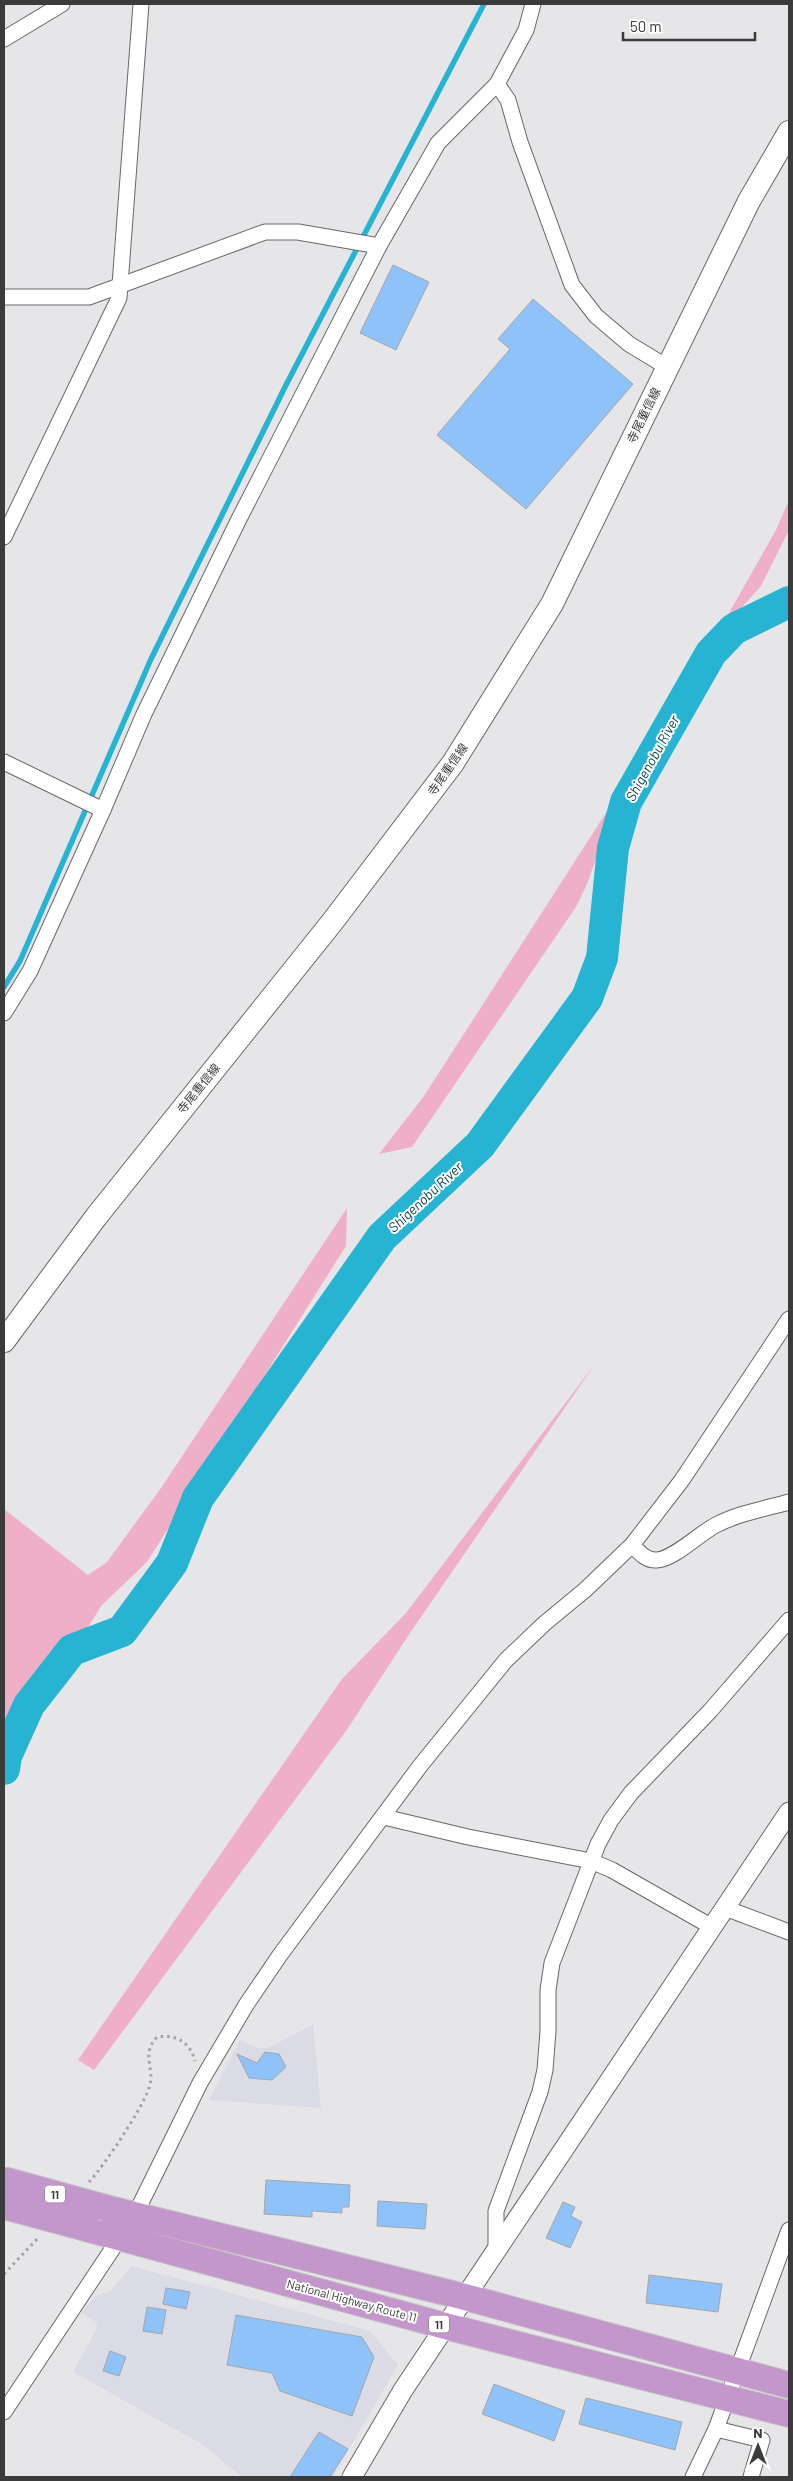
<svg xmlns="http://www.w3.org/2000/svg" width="793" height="2481" viewBox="0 0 793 2481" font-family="Barlow,'Noto Sans JP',sans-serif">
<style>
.built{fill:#dbdbe6}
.green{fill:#efafc7}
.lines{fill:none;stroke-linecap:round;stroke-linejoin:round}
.stream{stroke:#27b3d2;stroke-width:5.5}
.river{stroke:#27b3d2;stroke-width:32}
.building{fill:#90c2fa;stroke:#a4a6a9}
.minor-casing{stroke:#68686a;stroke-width:17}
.tertiary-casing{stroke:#68686a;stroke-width:21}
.secondary-casing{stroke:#68686a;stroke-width:24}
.trunk-casing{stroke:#c4c4c4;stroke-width:28}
.path{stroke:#a1a1a3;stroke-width:3;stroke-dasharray:2.5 4;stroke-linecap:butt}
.minor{stroke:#fff;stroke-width:15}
.tertiary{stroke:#fff;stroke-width:19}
.secondary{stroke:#fff;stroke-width:22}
.trunk{stroke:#c396cc;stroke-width:26}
.trunk-bridge-casing{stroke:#c4c4c4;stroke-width:28;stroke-linecap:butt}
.trunk-bridge{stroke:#c396cc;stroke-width:26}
.labels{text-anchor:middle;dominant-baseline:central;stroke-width:4;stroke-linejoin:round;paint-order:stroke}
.shield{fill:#fff;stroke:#767676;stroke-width:1}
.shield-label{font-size:11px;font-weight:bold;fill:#3b3b3c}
.street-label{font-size:12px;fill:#3b3b3c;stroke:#fff}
.water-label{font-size:14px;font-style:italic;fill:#07424f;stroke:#fff}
</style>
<rect width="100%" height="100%" fill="#e6e6e9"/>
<!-- built -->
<g class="built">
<path d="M313 2024 321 2108 209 2100 240 2040 257 2048H268Z"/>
<path d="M132 2266 370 2331 398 2365 333 2477H242L203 2445 73 2372 97 2328 96 2322 81 2313 95 2296 110 2291Z"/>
</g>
<!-- green -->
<g class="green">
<path d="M789 500V530L761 586 716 636 776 530Z"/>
<path d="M620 791 587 884 576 907 412 1147 379 1154 424 1096Z"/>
<path d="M347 1208 346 1246 147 1562 102 1605 4 1760V1509L88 1575 107 1562 161 1488Z"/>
<path d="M595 1364 410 1633 346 1731 94 2070 78 2060 342 1679 406 1613Z"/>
</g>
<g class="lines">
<!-- stream -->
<path class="stream" d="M4 987 20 961 151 659 286 385 484 4"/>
<!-- river -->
<path class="river" d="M4 1769 6 1756 29 1705 72 1650 122 1631 172 1563 198 1498 382 1237 480 1145 587 998 602 958 613 848 626 802 711 653 734 629 789 602"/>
</g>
<!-- building -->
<g class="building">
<path d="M393 265 429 282 396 350 360 333Z"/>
<path d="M533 299 633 384 526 509 437 435 510 349 498 339Z"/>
<path d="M265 2052 279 2054 286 2067 272 2080 249 2078 237 2054 257 2063Z"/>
<path d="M266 2180 350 2185 349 2207H342V2213L312 2211V2217L264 2214Z"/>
<path d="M378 2201 427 2204 425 2229 377 2226Z"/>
<path d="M563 2202 575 2207 571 2216 582 2222 570 2248 546 2238Z"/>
<path d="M649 2275 722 2284 718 2312 646 2303Z"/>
<path d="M166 2288 190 2292 186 2309 163 2304Z"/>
<path d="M147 2307 166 2310 162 2334 143 2331Z"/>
<path d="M236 2315 362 2337 374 2357 352 2416 280 2391 272 2373 227 2365Z"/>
<path d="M110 2351 126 2357 119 2376 103 2371Z"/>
<path d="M494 2384 565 2411 554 2441 482 2414Z"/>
<path d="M586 2398 682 2422 675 2450 579 2424Z"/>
<path d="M319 2432 348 2449 330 2477H290Z"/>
</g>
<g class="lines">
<defs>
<g id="minor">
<path d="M4 39 62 4"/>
<path d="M497 84 508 100 520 142 572 285 596 316 629 344 667 367"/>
<path d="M4 297H89L265 232H298L379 246"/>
<path d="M4 537 119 298 141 4"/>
<path d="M4 762 103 810"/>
<path d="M4 1013 30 971 103 810 144 714 239 519 379 246 438 143 497 84 526 30 533 4"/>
<path d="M632 1545C639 1552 646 1561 657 1560 674 1559 700 1533 716 1525 739 1513 764 1509 789 1502"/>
<path d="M384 1817 468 1837 591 1861 612 1870 712 1927"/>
<path d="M725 1908 789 1932"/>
<path d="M496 2253V2211L540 2092 545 2070 548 2031V1990L552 1963 598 1844 611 1820 631 1793 710 1711 789 1620"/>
<path d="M4 2412 135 2215 200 2083 246 2005 280 1955 420 1766 506 1660 545 1623 585 1590 632 1545 682 1480 789 1319"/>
<path d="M716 2429 762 2440 751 2477"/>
<path d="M693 2477 716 2429 789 2230"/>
</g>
<path id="tertiary" d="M352 2477 403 2390 789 1812"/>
<path id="secondary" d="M4 1341 96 1217 333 921 453 763 552 604 749 201 789 132"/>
<g id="trunk">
<path d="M106 2208 465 2297 789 2385"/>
<path d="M89 2229 445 2326 789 2414"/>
</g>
</defs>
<!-- minor casing -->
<use href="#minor" class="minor-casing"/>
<!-- tertiary casing -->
<use href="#tertiary" class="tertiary-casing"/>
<!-- secondary casing -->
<use href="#secondary" class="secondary-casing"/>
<!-- trunk casing -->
<use href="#trunk" class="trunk-casing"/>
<!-- path -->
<g class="path">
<path d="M89 2182C104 2166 142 2109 149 2088 156 2069 140 2055 157 2037 176 2034 190 2042 195 2061"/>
<path d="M4 2274 39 2237"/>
</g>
<!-- minor -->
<use href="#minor" class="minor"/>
<!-- tertiary -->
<use href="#tertiary" class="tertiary"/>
<!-- secondary -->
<use href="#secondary" class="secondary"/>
<!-- trunk -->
<use href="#trunk" class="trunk"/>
<defs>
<g id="trunk-bridge">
<path d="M4 2180 106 2208"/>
<path d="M4 2206 89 2229"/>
</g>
</defs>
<!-- trunk-bridge casing -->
<use href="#trunk-bridge" class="trunk-bridge-casing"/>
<!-- trunk-bridge -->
<use href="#trunk-bridge" class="trunk-bridge"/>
</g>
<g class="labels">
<!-- shield labels -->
<g class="shield">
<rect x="45" y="2185.5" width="20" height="17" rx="4"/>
<rect x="429" y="2315.5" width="20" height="17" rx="4"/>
</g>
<g class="shield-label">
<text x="55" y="2194">11</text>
<text x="439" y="2324">11</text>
</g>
<!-- street labels -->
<g class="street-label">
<text transform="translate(643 415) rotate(-64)">寺尾重信線</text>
<text transform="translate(447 769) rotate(-55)">寺尾重信線</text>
<text transform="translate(198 1088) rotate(-51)">寺尾重信線</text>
<text transform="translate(352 2300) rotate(15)">National Highway Route 11</text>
</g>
<!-- water labels -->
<g class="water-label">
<text transform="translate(652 758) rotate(-61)">Shigenobu River</text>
<text transform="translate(425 1197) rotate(-43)">Shigenobu River</text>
</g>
</g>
<!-- border -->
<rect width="793" height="2481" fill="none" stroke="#3b3b3c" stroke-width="10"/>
<!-- north arrow -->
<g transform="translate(758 2446)" stroke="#ffffff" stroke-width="4" paint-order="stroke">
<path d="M0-4L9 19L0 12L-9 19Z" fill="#3b3b3c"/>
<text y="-8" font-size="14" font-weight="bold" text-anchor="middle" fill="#3b3b3c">N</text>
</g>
<!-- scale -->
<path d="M623 32v8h132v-8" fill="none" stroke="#3b3b3c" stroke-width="2.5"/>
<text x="630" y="32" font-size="15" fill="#3b3b3c" stroke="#ffffff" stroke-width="4" paint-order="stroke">50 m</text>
</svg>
